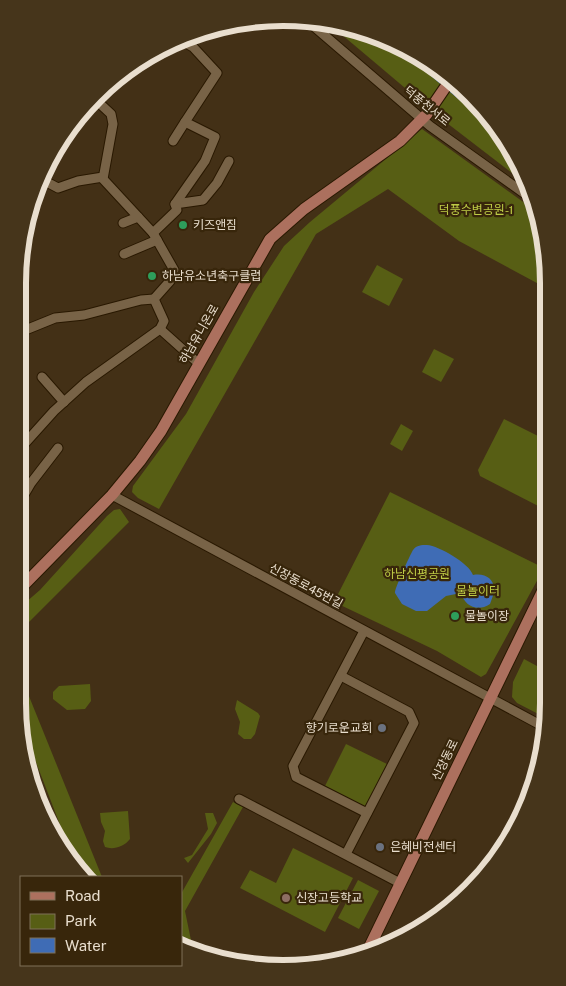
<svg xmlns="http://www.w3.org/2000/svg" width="566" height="986" viewBox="0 0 566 986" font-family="'Public Sans','Noto Sans KR',sans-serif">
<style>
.green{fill:#575e14}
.water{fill:#3f6cb5}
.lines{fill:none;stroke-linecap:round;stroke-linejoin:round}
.minor-casing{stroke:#291800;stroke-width:11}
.major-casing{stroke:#291800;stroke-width:13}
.minor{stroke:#786347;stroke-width:9}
.major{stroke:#ac705e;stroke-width:11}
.leisure-dot{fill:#2e9e5b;stroke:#38260b;stroke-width:2}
.worship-dot{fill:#6b7280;stroke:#38260b;stroke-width:2}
.education-dot{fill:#8d6e63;stroke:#38260b;stroke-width:2}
.labels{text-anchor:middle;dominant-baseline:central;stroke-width:4.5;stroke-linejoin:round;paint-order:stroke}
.street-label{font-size:12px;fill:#e9dece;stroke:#38260b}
.park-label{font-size:12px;fill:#becc46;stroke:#38260b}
.poi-label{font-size:12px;fill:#e9dece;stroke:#38260b;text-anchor:start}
.rim{fill:none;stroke:#e9dece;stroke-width:6}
</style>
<rect width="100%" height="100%" fill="#433016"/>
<!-- green -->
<g class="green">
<path d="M328 23H335L430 62 471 95 513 150 529 186 443 120Z"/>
<path d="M422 129 537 212 548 265V289L459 241 388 189 316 234 159 509 138 498 132 492 133 486 186 414 254 292 284 246 310 222Z"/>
<path d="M377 265 403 279 389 306 362 292Z"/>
<path d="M434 349 454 359 441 382 422 372Z"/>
<path d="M504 419 548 441V511L480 476 478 470Z"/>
<path d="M401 424 413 431 402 451 390 444Z"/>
<path d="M390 492 544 568 486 674 481 677 437 651 334 602Z"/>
<path d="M120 509 129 522 18 633V609L40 590 107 516 114 510Z"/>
<path d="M524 659 548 672V719L517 703 512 697 513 682Z"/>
<path d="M18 669 102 877H86L77 869 21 723 18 703Z"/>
<path d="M90 684 91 701 85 709 67 710 53 699V692L59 686Z"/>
<path d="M237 700 258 713 260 716 255 734 251 739H244L238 734 240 722 235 709Z"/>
<path d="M346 744 387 764 366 807 325 786Z"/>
<path d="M233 802 243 807 185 911 193 950 181 944V894Z"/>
<path d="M128 811 130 839C124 847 113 850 105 847L103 841 105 831 101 822 100 813Z"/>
<path d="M205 813H213L217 823 211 834 188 863 184 858 192 855 208 829Z"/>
<path d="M293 848 353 878 325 932 240 888 250 870 276 883Z"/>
<path d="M358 880 379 891 359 929 338 918Z"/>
</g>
<!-- water -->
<g class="water">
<path d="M400 50 430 62 471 95 501 135Z"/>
<path d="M427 545C439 546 469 563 473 575 485 573 493 578 495 590L490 604C478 612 465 607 461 593L446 596 427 611H416L402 604 395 593C394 590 410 555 413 550 417 545 421 545 427 545Z"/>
</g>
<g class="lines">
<defs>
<g id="minor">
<path d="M310 23 430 126 535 201"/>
<path d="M173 141 185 122"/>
<path d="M41 179 58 188 78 181 103 177"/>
<path d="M175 204 203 200 217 183 229 161"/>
<path d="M123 223 138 217"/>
<path d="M153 233 177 210 175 204 205 161 215 137 185 122 217 73 193 47 184 42"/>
<path d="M124 254 157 240"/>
<path d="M160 329 198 363"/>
<path d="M18 333 55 318 84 315 141 300 154 299"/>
<path d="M42 377 64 402"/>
<path d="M18 451 54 411 86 382 160 329 164 321 154 299 170 281 174 270 153 233 103 179 113 124 111 114 97 101"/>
<path d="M112 495 546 728"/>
<path d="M18 505 31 483 58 448"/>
<path d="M18 546V537"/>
<path d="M364 631 293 766 296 777 367 813"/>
<path d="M341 676 409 712 414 723 346 854"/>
<path d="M239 799 400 883"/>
</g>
<g id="major">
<path d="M18 591 112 495 140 461 161 431 270 239 304 209 400 141 427 114 451 79"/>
<path d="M367 952 548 580"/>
</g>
</defs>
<!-- minor casing -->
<use href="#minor" class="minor-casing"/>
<!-- major casing -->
<use href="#major" class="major-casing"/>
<!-- minor -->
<use href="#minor" class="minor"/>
<!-- major -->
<use href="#major" class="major"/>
</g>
<!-- markers -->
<g class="leisure-dot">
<circle cx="183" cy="225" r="5"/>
<circle cx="152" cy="276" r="5"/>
<circle cx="455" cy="616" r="5"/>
</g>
<g class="worship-dot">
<circle cx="382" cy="728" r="5"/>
<circle cx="380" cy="847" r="5"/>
</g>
<circle class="education-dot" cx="286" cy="898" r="5"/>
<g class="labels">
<!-- street labels -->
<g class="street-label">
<text transform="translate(427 106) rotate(39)">덕풍천서로</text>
<text transform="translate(199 334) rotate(-60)">하남유니온로</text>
<text transform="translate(306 586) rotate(28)">신장동로45번길</text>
<text transform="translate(445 760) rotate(-64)">신장동로</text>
</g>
<!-- park labels -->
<g class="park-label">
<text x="476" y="210">덕풍수변공원-1</text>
<text x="417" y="574">하남신평공원</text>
<text x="478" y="591">물놀이터</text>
</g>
<!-- poi labels -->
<g class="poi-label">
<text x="193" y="225">키즈앤짐</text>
<text x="162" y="276">하남유소년축구클럽</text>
<text x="465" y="616">물놀이장</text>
<text x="372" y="728" text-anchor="end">향기로운교회</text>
<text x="390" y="847">은혜비전센터</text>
<text x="296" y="898">신장고등학교</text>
</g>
</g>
<!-- crop -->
<path d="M0 0H566V986H0ZM283 26H283A257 257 0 0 1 540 283V703A257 257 0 0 1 283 960H283A257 257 0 0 1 26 703V283A257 257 0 0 1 283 26Z" fill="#46351b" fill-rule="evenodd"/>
<path class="rim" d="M283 26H283A257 257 0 0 1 540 283V703A257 257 0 0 1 283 960H283A257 257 0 0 1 26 703V283A257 257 0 0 1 283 26Z"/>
<!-- legend -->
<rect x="20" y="876" width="162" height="90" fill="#38260b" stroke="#7f7059"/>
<rect x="30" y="892" width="25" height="8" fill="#ac705e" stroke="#7f7059"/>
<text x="65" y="901" font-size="15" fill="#e9dece">Road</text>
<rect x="30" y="914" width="25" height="15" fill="#575e14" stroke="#7f7059"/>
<text x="65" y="926" font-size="15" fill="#e9dece">Park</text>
<rect x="30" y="938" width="25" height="15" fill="#3f6cb5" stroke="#7f7059"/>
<text x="65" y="951" font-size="15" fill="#e9dece">Water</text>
</svg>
